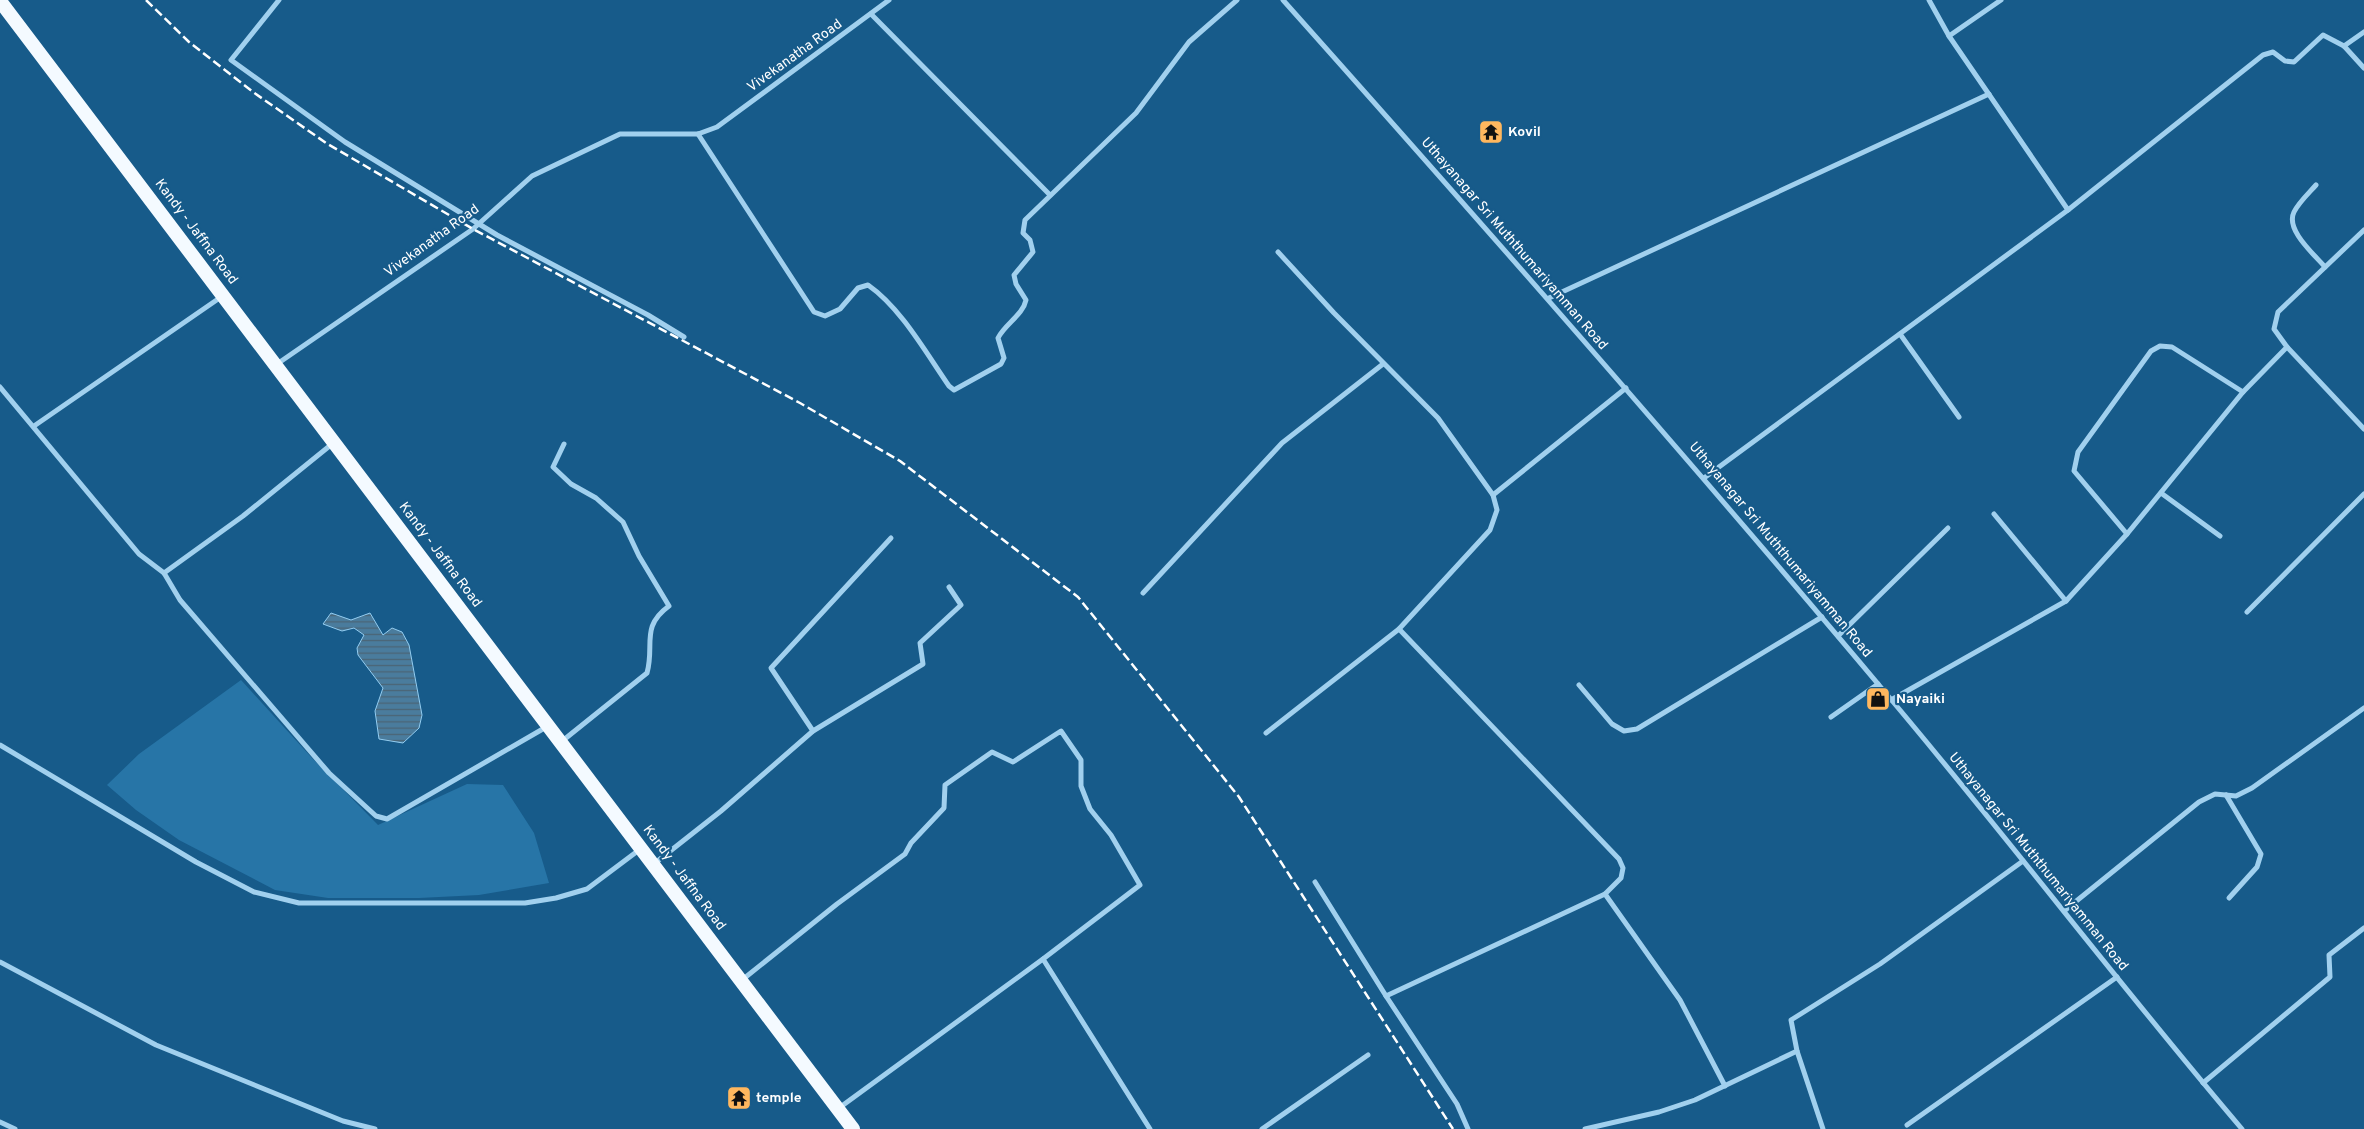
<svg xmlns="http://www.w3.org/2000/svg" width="2364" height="1129" viewBox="0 0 2364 1129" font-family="Overpass,sans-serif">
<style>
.grass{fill:#2775a7}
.water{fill:url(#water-rules);stroke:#93cdf1}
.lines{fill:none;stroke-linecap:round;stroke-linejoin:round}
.minor{stroke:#a1d0ee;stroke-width:5}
.trunk{stroke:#f4faff;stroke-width:14}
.rail{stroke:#fff;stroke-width:2.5;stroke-dasharray:9 4;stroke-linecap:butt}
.labels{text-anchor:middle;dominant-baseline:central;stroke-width:4.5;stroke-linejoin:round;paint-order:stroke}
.street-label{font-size:14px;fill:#fff;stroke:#175b8a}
.poi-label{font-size:14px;font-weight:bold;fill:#fff;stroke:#175b8a;text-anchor:start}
</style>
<defs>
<pattern id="water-rules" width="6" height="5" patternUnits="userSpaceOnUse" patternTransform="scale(1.25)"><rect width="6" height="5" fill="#4a7c9d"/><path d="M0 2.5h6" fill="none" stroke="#4b6474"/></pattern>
</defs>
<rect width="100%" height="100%" fill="#175b8a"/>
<!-- grass -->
<path class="grass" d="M241 680 312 758 378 825 467 784 503 785 534 833 549 883 479 895 419 898H328L275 890 179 840 136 810 107 785 139 754Z"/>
<!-- water -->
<path class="water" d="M331 613 351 620 370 613 383 635 392 628 402 632 409 645 422 715 419 728 403 743 379 739 375 711 383 688 358 655 357 648 364 635 354 628 342 631 323 624Z"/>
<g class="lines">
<!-- minor -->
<g class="minor">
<path d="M279 0 231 60 345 142 497 235 648 315 684 337"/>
<path d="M1283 0C1488 230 1691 461 1889 697 2009 839 2121 987 2242 1129"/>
<path d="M1929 0 1949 36 2068 210"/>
<path d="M871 14 1050 195"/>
<path d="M1949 36 2001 0"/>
<path d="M2344 46 2364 32"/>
<path d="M698 134 814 312 825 316 840 309 858 288 868 285C901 308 926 353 949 386L954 390 1001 364 1004 358 998 338C1005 324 1023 315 1026 300L1016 284 1014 275 1033 252 1030 240 1023 233 1025 220 1136 113 1189 42 1237 0"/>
<path d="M2316 185C2309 193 2299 202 2294 212 2285 230 2315 255 2325 267"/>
<path d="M1549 298 1989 94"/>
<path d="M1900 334 1959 417"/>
<path d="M2287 347 2364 429"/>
<path d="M277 364 473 229 532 176 620 134H698L717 127 889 0"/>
<path d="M0 387 139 554 164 573 180 600 329 773 376 816 387 819 548 726"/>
<path d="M34 426 221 297"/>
<path d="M1704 478 2068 210 2263 55 2273 52 2285 61 2294 62 2323 35 2344 46 2364 68"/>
<path d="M2161 493 2220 536"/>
<path d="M1493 495 1626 388"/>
<path d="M1994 514 2066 601"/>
<path d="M2127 534 2074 471 2078 452 2151 351 2160 346 2172 347 2243 392"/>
<path d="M164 573 243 516 332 444"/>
<path d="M1143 593 1282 443 1383 364"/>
<path d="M2247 612 2364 494"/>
<path d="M1838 636 1948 528"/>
<path d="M1579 685 1612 724 1624 731 1637 729 1822 617"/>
<path d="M1891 700 2066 601 2127 534 2243 392 2287 347 2274 329 2278 312 2364 230"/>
<path d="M1831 717 1878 684"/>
<path d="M813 731 771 668 891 538"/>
<path d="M1266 733 1399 629 1490 530 1497 510 1493 495 1438 418 1334 313 1278 252"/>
<path d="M561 742 647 673C655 645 640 627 669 606L639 556 623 522 596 498 571 484 553 467 564 444"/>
<path d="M0 745 196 862 254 892 299 903H525L556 898 587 889 639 850"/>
<path d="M2226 795 2261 854 2257 867 2229 898"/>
<path d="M655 863 721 811 813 731 923 664 920 643 961 605 949 587"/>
<path d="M1315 882 1386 996 1457 1104 1468 1129"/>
<path d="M1605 894 1680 1000 1725 1086"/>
<path d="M2064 911 2199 802 2215 794 2236 796 2252 788 2364 708"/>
<path d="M1043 959 1150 1129"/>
<path d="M0 962 156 1045 343 1121 375 1129"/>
<path d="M742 980 837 904 905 854 911 843 944 808 945 785 992 752 1013 762 1061 731 1081 760V786L1090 809 1111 835 1140 885 1043 959 839 1108"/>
<path d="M1386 996 1605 894 1621 878 1623 868 1619 859 1399 629"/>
<path d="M1797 1051 1823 1129"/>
<path d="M2203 1083 2330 977 2329 955 2364 928"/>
<path d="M0 1122 15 1129"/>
<path d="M1907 1125 2117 977"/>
<path d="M1262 1129 1368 1055"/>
<path d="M1585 1129 1659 1112 1695 1100 1797 1051 1791 1020 1880 964 2023 861"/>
</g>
<!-- trunk -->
<path class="trunk" d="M0 1 853 1129"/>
<!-- rail -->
<path class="rail" d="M146 0 189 42 253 92 326 143 473 229 800 403 900 461 1078 597 1239 797 1453 1129"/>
</g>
<!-- icons -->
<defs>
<symbol id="temple-square" viewBox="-11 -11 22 22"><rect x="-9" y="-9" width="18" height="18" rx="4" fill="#ffb75e" stroke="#175b8a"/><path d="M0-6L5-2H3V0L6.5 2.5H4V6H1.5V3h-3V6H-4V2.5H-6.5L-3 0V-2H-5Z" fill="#111"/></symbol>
<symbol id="shop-square" viewBox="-11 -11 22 22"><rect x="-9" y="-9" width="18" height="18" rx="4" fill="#ffb75e" stroke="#175b8a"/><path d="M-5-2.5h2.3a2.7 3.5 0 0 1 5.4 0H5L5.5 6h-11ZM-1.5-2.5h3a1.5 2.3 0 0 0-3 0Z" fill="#111"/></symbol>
</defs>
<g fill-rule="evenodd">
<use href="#temple-square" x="1477" y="118" width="28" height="28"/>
<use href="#shop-square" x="1864" y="685" width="28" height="28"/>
<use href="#temple-square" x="725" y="1084" width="28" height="28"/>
</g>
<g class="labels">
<!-- street labels -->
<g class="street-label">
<text transform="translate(795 56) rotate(-36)">Vivekanatha Road</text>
<text transform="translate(196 232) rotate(53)">Kandy - Jaffna Road</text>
<text transform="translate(432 241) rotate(-36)">Vivekanatha Road</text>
<text transform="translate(1514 244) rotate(49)">Uthayanagar Sri Muththumariyamman Road</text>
<text transform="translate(1780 550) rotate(50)">Uthayanagar Sri Muththumariyamman Road</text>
<text transform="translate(440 555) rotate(53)">Kandy - Jaffna Road</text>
<text transform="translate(2038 862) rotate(51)">Uthayanagar Sri Muththumariyamman Road</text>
<text transform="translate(684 878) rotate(53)">Kandy - Jaffna Road</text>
</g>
<!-- poi labels -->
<g class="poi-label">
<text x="1508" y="132">Kovil</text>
<text x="1896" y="699">Nayaiki</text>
<text x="756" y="1098">temple</text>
</g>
</g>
</svg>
